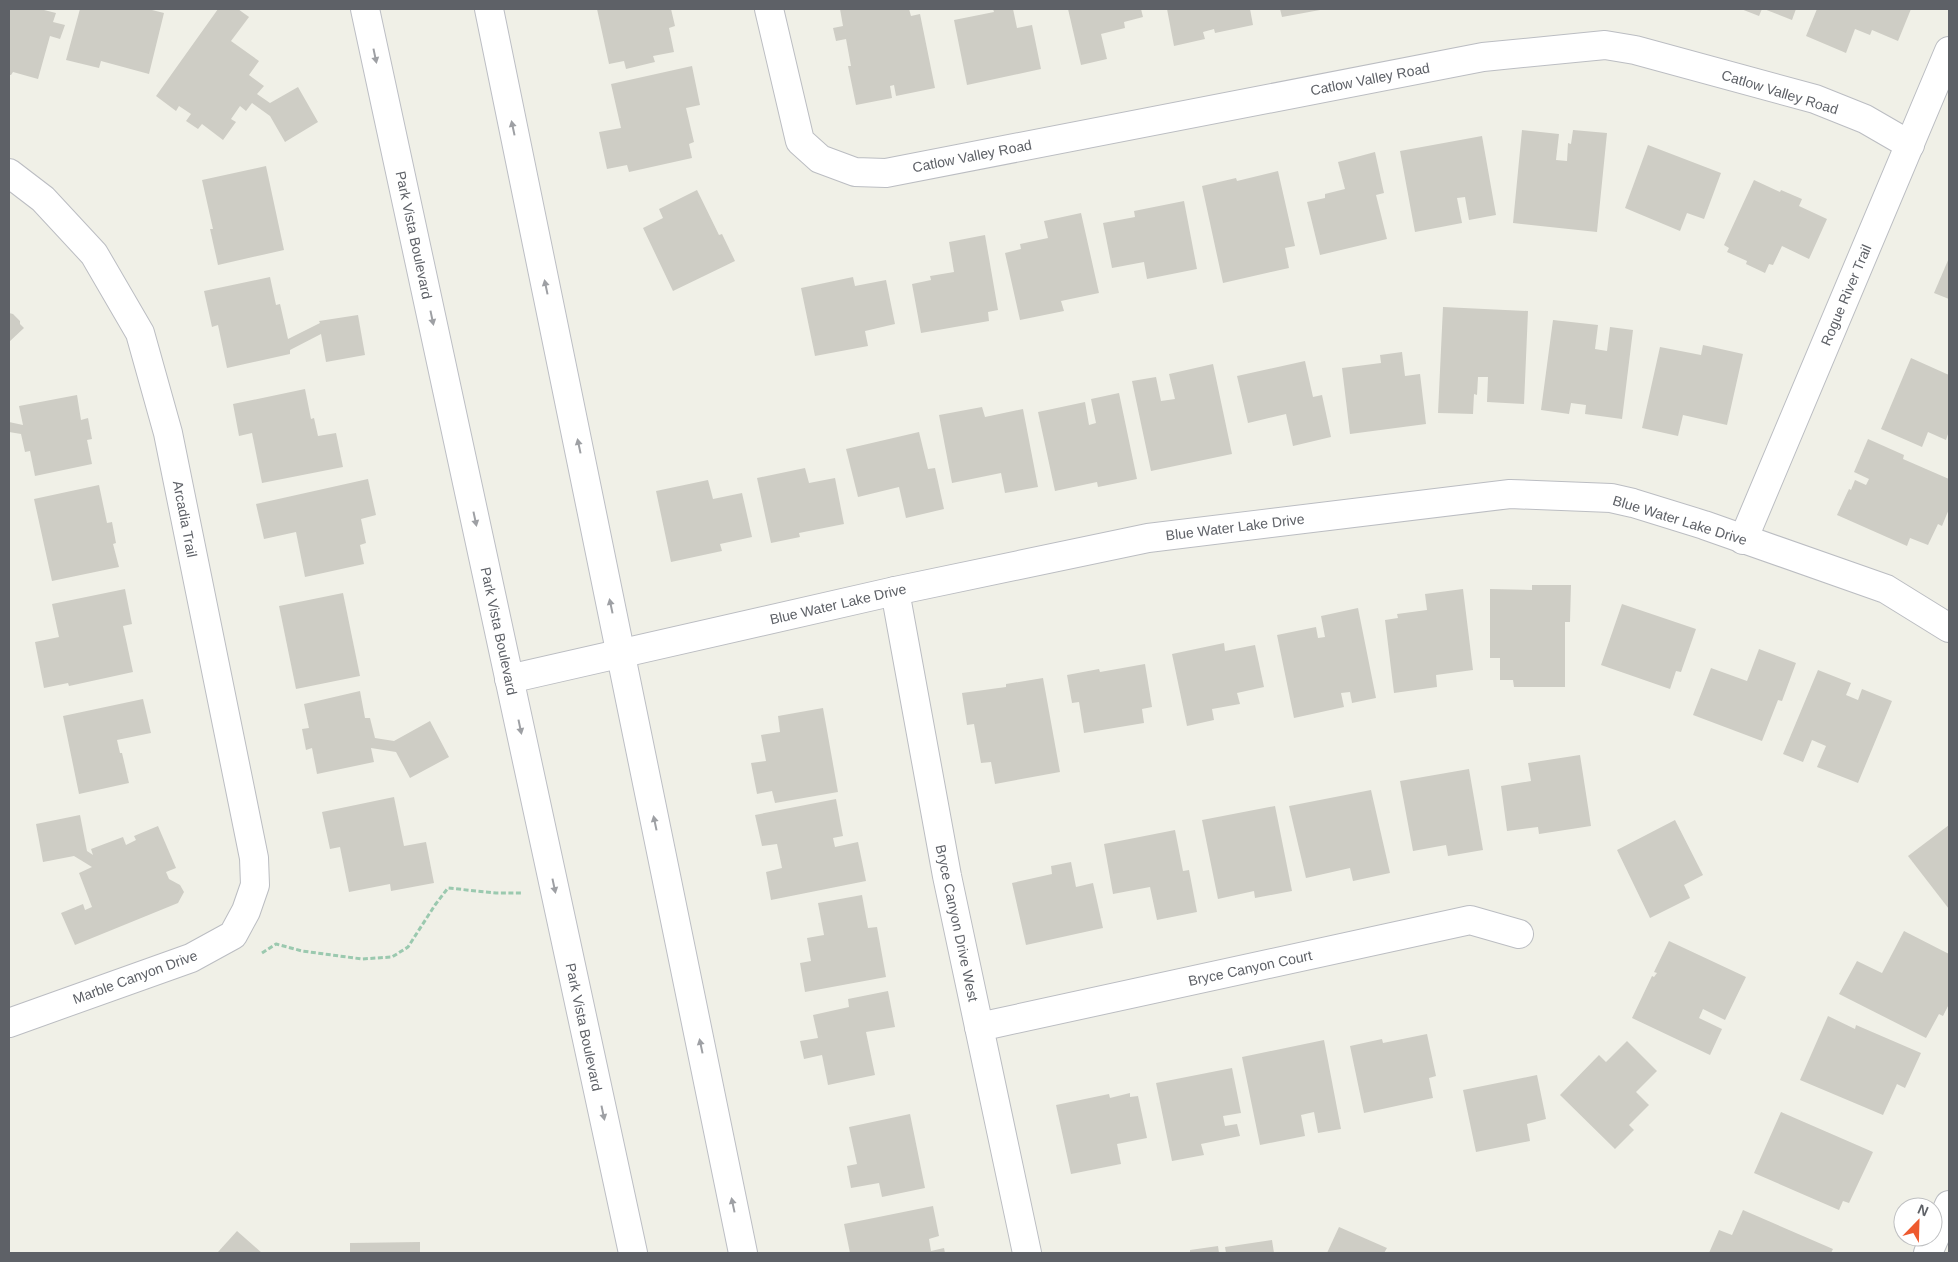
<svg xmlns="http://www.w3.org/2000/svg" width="1958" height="1262" viewBox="0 0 1958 1262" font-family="Arial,sans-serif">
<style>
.building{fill:#cecdc5}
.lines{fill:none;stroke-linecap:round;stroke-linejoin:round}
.minor-casing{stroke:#bbbdc2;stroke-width:30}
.secondary-casing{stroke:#bcbec4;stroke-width:30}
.path{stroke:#9bc9af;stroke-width:3;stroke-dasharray:5 2.5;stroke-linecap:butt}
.minor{stroke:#fff;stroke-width:28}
.secondary{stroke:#fff;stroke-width:28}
.oneway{fill:#9ea0a4}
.labels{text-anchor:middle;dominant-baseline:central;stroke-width:4.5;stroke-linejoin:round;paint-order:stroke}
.street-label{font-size:14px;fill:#5e6167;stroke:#fff}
</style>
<rect width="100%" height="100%" fill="#f0f0e7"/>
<!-- building -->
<g class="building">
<path d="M9 9H40L56 13 53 22 65 25 60 39 50 36 38 79 13 72 11 75H9Z"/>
<path d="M80 9H148L164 13 149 74 101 61 99 68 66 60Z"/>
<path d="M218 9H238L249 17 231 41 259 61 249 75 264 86 257 94 270 103 298 87 318 122 285 142 270 116 252 103 246 111 240 106 231 119 236 122 223 140 202 124 198 129 186 121 191 114 179 106 176 111 156 96Z"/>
<path d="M597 9H671L675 26 669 28 674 52 653 56 655 62 626 69 624 61 609 64Z"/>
<path d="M840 9H909L911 16 920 14 935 88 896 96 894 85 890 86 892 98 856 105 848 66H851L846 39 836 41 833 28 843 26Z"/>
<path d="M993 9H1013L1017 28 1032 25 1041 69 967 85 954 20 994 12Z"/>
<path d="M1068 9H1141L1143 17 1124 22 1125 28 1101 34 1107 59 1081 65Z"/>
<path d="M1167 9H1250L1253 25 1215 33 1214 29 1203 32 1205 39 1174 46Z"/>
<path d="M1280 9H1320V10L1282 17Z"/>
<path d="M1741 9H1762L1759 16Z"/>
<path d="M1764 9H1796L1792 20Z"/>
<path d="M1817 9H1911L1898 41 1872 30 1870 35 1855 29 1846 53 1806 36Z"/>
<path d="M692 66 700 105 686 108 694 142 689 144 692 158 629 172 627 165 607 169 599 132 621 128 611 84Z"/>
<path d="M1522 130 1559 134 1556 160 1567 161 1568 143 1571 144 1573 130 1607 133 1597 232 1513 223Z"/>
<path d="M1482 136 1496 215 1469 220 1465 197 1457 198 1462 223 1415 232 1400 151Z"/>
<path d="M1648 145 1721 173 1704 219 1687 213 1680 231 1625 208Z"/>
<path d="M1375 152 1384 193 1376 195 1387 239 1320 255 1307 202 1325 198V194L1345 189 1338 162Z"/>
<path d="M266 166 284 250 218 265 210 229H213L202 180Z"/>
<path d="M1278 171 1295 246 1285 248 1289 268 1223 283 1202 186 1236 178 1237 181Z"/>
<path d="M1754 180 1780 192 1781 190 1802 199 1799 206 1827 219 1809 259 1782 246 1773 265 1769 264 1765 273 1746 264 1747 261 1727 252 1729 248 1724 245Z"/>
<path d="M697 190 719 235 722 234 735 261 673 291 643 228 663 218 659 209Z"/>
<path d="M1184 201 1197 269 1147 279 1144 262 1112 268 1103 223 1135 217 1134 211Z"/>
<path d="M1081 213 1099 293 1061 301 1064 311 1020 320 1005 253 1021 249 1020 244 1048 238 1044 221Z"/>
<path d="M985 235 998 310 988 312 989 321 921 333 912 284 931 280 930 276 954 272 949 242Z"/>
<path d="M1949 258V299L1934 293Z"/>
<path d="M270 277 276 305 280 304 288 339 320 323 319 321 358 315 365 355 326 362 321 334 290 350V354L227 368 218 325 212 327 204 291Z"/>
<path d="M853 277 855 286 886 280 895 324 865 331 868 346 815 356 801 288Z"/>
<path d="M1443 307 1528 311 1524 404 1487 402 1488 377H1478L1477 395 1474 394 1473 414 1438 413Z"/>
<path d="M9 313 13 314 20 321V324L24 328 9 342Z"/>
<path d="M1553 320 1598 325 1595 349 1607 351 1610 327 1633 330 1622 419 1585 414 1586 405 1571 403 1569 414 1541 410Z"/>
<path d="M1703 345 1743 354 1727 425 1683 415 1678 436 1642 428 1660 347 1701 355Z"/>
<path d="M1402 352 1405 376 1420 374 1426 424 1350 434 1342 368 1381 363 1380 355Z"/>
<path d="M1911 358 1949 375V431L1946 440 1928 432 1922 447 1881 429Z"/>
<path d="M1305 361 1313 397 1322 395 1331 437 1293 446 1286 414 1248 423 1237 376Z"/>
<path d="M1213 364 1232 454 1151 471 1132 381 1156 377 1161 401 1175 399 1169 374Z"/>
<path d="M305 389 311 419 314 418 318 436 336 433 343 467 262 483 252 433 239 436 233 404Z"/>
<path d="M1119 393 1137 479 1098 487 1097 482 1055 491 1038 412 1085 402 1089 425 1096 423 1091 399Z"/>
<path d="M77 395 81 420 88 418 92 439 87 440 92 464 35 476 30 451 25 452 21 434 9 432V422L23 425 19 406Z"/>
<path d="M982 407 985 417 1023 409 1038 487 1005 493 1001 473 952 483 939 415Z"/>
<path d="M919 432 928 469 935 468 944 509 906 518 899 487 858 497 846 449Z"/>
<path d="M1868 439 1904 455 1903 459 1949 479V509L1942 526 1938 524 1928 545 1910 538 1907 546 1837 515 1849 489 1851 490 1855 480 1866 485 1869 479 1854 472Z"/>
<path d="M805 468 809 483 835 478 844 524 799 533 800 537 771 543 757 478Z"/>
<path d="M368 479 376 515 361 519 366 543 360 545 364 564 305 577 296 532 264 539 256 504Z"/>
<path d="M708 480 713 499 742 493 752 537 720 544 722 551 671 562 656 491Z"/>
<path d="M99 485 107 523 112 522 116 543 113 544 119 567 52 581 34 499Z"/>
<path d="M1532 585H1571L1570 622H1565V687H1514L1513 680H1500V658H1490V589L1532 590Z"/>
<path d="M125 589 132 624 123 626 133 672 69 686 68 683 44 688 35 642 59 637 52 604Z"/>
<path d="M1463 589 1473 670 1436 675 1437 687 1394 693 1385 620 1398 618 1397 614 1427 610 1425 594Z"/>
<path d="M343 593 360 676 296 689 279 606Z"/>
<path d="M1622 604 1696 629 1681 672 1676 671 1670 689 1601 665Z"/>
<path d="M1358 608 1376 698 1352 703 1350 692 1341 693 1344 707 1294 718 1277 635 1316 627 1318 638 1325 637 1321 616Z"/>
<path d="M1224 643 1225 651 1255 645 1264 687 1237 693 1240 704 1212 709 1214 720 1187 726 1172 654Z"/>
<path d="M1759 649 1796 663 1782 701 1778 700 1762 741 1693 715 1711 668 1747 681Z"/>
<path d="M1145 664 1152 707 1142 709 1144 723 1084 733 1079 702 1072 703 1067 675 1099 669 1100 672Z"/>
<path d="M1818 670 1851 683 1846 695 1858 700 1862 689 1892 701 1858 783 1817 767 1826 746 1812 740 1803 762 1783 754Z"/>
<path d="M1043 678 1060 772 995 784 991 762 981 763 974 724 967 725 962 693 1006 687V684Z"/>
<path d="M360 691 365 718H370L375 738 394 741 430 721 449 757 410 778 396 752 371 748 374 762 317 774 312 748 306 750 302 729 309 728 304 704Z"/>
<path d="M143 699 151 733 117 740 120 753H122L129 783 79 794 63 716Z"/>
<path d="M823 708 838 792 775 803 772 791 757 794 751 763 766 761 761 735 780 732 778 716Z"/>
<path d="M1580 755 1591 826 1539 834 1538 827 1507 831 1501 786 1531 781 1528 763Z"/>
<path d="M1469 769 1483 850 1448 856 1446 845 1413 851 1400 781Z"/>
<path d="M1371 790 1390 873 1353 881 1350 868 1306 878 1289 806Z"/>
<path d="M394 797 404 846 426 842 434 883 391 891 390 884 349 892 340 847 330 849 322 812Z"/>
<path d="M836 799 843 836 833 838 835 847 858 842 866 881 771 900 766 872 782 868 777 844 762 846 755 815Z"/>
<path d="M1275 806 1292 891 1255 898 1254 891 1218 899 1202 820Z"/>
<path d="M80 815 87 851 93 855 91 849 123 837 126 845 136 840 134 836 158 826 176 868 166 872 169 879 180 885 184 892 178 903 75 945 61 913 83 904 85 910 92 907 79 873 92 867 74 856 43 862 36 824Z"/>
<path d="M1675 820 1703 875 1684 885 1690 898 1650 918 1617 850Z"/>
<path d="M1949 825V909L1908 856Z"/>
<path d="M1175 830 1183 871 1189 870 1197 912 1157 920 1150 887 1113 894 1104 844Z"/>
<path d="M1071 862 1076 887 1093 883 1103 928 1026 945 1012 883 1052 874 1051 866Z"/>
<path d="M862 895 868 928 877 927 886 977 805 992 800 963 811 961 807 938 824 935 818 903Z"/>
<path d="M1904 931 1949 954V1004L1943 1016 1939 1014 1926 1038 1839 994 1857 961 1882 973Z"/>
<path d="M1669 941 1746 977 1725 1020 1703 1009 1699 1018 1722 1029 1710 1055 1632 1018 1652 976 1654 977 1657 973 1654 972Z"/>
<path d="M888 991 895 1027 866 1032 875 1075 828 1085 822 1055 804 1059 800 1041 818 1038 813 1015 849 1007 848 999Z"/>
<path d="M1828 1016 1855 1029 1856 1025 1921 1053 1905 1088 1897 1084 1883 1115 1800 1080Z"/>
<path d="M1427 1034 1436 1076 1429 1078 1433 1098 1364 1113 1350 1046 1382 1039 1383 1043Z"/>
<path d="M1324 1040 1341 1129 1318 1133 1314 1112 1301 1115 1305 1136 1260 1145 1242 1057Z"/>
<path d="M1627 1041 1657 1071 1636 1092 1649 1105 1629 1125 1634 1130 1615 1149 1560 1095 1599 1055 1606 1062Z"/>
<path d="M1232 1068 1241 1113 1223 1116 1225 1126 1237 1124 1240 1136 1201 1144 1204 1155 1172 1161 1156 1083Z"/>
<path d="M1537 1075 1546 1119 1527 1124 1530 1141 1476 1152 1463 1090Z"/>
<path d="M1130 1093V1097L1138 1096 1147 1138 1117 1144 1121 1164 1071 1174 1056 1105 1109 1094 1110 1098Z"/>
<path d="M1781 1112 1873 1152 1849 1203 1843 1201 1839 1210 1754 1173Z"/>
<path d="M910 1114 925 1188 882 1197 879 1183 851 1188 847 1166 857 1164 849 1127Z"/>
<path d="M933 1206 939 1236 929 1239 931 1251 944 1248 945 1253H850L844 1224Z"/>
<path d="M1743 1210 1833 1249 1831 1253H1709L1719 1230 1732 1235Z"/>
<path d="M1339 1227 1387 1248 1384 1253H1327Z"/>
<path d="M237 1231 262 1253H220L218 1252Z"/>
<path d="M1272 1240 1274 1253H1226L1225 1247Z"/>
<path d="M420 1242V1253H350V1243Z"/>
<path d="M1218 1246 1219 1253H1190V1250Z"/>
</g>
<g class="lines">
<defs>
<g id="minor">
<path d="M769 9 800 141 820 159 855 172 886 173 1483 57 1605 45 1635 50 1815 99 1865 119 1910 145"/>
<path d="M9 173 43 199 94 254 140 333 168 433 254 858 255 885 246 911 233 935 191 958 9 1023"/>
<path d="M1743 540 1949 51"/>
<path d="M895 591 947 876 1027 1253"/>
<path d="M509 679 895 591 1148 538 1510 494 1611 498 1633 503 1704 525 1886 589 1949 628"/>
<path d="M979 1027 1470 920 1519 934"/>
<path d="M1928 1253 1949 1205"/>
</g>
<g id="secondary">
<path d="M365 9 633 1253"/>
<path d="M489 9 743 1253"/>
</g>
</defs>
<!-- minor casing -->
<use href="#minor" class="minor-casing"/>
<!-- secondary casing -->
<use href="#secondary" class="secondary-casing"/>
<!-- path -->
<path class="path" d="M262 953 276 944 302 951 362 959 392 957 408 947 435 905 448 888 496 893H522"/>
<!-- minor -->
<use href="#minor" class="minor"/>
<!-- secondary -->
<use href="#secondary" class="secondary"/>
</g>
<!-- one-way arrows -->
<defs><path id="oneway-solid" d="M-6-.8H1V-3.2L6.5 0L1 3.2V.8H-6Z" transform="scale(1.25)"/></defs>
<g class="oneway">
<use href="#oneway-solid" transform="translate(375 56) rotate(78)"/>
<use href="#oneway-solid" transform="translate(513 128) rotate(-102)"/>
<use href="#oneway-solid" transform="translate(546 287) rotate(-102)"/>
<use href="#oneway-solid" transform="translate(432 318) rotate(78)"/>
<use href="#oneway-solid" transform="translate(579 446) rotate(-102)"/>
<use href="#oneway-solid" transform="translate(475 519) rotate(78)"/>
<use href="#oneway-solid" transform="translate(611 606) rotate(-102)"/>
<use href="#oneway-solid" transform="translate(520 727) rotate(78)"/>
<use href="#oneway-solid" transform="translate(655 823) rotate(-102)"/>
<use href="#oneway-solid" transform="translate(554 886) rotate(78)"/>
<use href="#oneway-solid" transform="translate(701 1046) rotate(-102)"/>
<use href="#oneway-solid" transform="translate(603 1113) rotate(78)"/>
<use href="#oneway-solid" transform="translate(733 1205) rotate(-102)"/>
</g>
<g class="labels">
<!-- street labels -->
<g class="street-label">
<text transform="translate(1370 79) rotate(-11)">Catlow Valley Road</text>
<text transform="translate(1780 92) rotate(17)">Catlow Valley Road</text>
<text transform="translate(972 156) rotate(-11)">Catlow Valley Road</text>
<text transform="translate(414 235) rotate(78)">Park Vista Boulevard</text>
<text transform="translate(1846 295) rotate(-67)">Rogue River Trail</text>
<text transform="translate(185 519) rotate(79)">Arcadia Trail</text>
<text transform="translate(1680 520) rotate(17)">Blue Water Lake Drive</text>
<text transform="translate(1235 527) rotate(-7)">Blue Water Lake Drive</text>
<text transform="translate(838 604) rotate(-13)">Blue Water Lake Drive</text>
<text transform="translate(499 631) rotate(78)">Park Vista Boulevard</text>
<text transform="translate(957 923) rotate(78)">Bryce Canyon Drive West</text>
<text transform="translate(1250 968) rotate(-12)">Bryce Canyon Court</text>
<text transform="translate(135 977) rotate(-20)">Marble Canyon Drive</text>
<text transform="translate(584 1027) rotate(78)">Park Vista Boulevard</text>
</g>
</g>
<!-- border -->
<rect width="1958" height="1262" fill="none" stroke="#5e6167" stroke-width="20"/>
<!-- north arrow -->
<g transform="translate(1918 1222) rotate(23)"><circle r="24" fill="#ffffff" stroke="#bfc0c2"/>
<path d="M0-4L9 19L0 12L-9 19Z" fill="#ee5a2f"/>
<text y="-8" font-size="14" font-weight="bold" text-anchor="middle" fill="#5e6167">N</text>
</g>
</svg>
